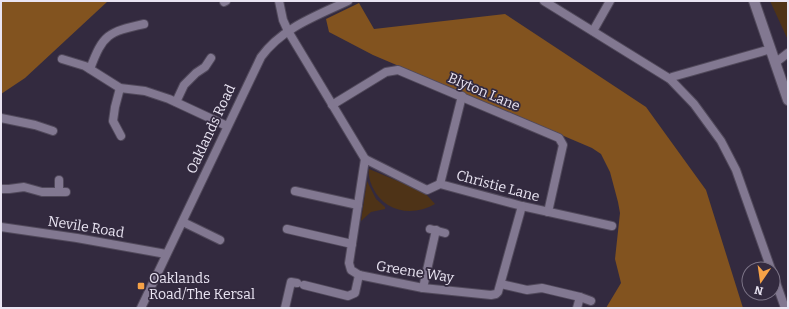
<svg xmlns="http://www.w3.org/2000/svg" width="789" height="309" viewBox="0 0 789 309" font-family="Bitter,serif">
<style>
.green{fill:#4e3317}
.forest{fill:#82531f}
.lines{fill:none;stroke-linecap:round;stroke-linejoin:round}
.minor-casing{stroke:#51495b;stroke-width:10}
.tertiary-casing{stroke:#51495b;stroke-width:12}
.minor{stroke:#827891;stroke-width:8}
.tertiary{stroke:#827891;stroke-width:10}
.poi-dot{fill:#f6a247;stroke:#332a3f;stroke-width:1.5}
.labels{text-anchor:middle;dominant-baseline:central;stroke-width:3.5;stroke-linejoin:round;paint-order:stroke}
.street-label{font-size:14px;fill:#e9e4f2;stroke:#332a3f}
.poi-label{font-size:14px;fill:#e9e4f2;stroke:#332a3f;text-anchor:start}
</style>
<rect width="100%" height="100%" fill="#332a3f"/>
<!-- green -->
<g class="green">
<path d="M770 1H788V40Z"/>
<path d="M369 169 424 192 435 204C413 217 384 212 373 188 370 182 368 175 369 169Z"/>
<path d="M367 181 376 199 385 207V209L371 212 361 221Z"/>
</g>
<!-- forest -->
<g class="forest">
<path d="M1 1H108L25 78 1 94Z"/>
<path d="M359 3 374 29 505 14 646 107 706 190 743 308H606L621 283 615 259 620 213 618 202 610 172 601 154 592 148 373 55 329 32 326 19Z"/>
</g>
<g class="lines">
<defs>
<g id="minor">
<path d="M279 1 283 20 288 31 365 159 427 190 440 184 522 206 612 226"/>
<path d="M544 1 670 79 694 104 721 141 736 170 771 269"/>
<path d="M224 2 226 1"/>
<path d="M593 31 610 1"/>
<path d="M62 59 85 66 120 88 145 91 169 99 227 126"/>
<path d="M775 63 788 53"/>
<path d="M90 69C103 34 108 32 144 24"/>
<path d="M670 79 672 77 771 49"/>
<path d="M120 88 115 107 113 121 121 136"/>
<path d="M176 102 184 85 196 73 205 67 211 58"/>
<path d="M332 105 386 72 398 70 559 138 563 145 548 212"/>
<path d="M1 118 35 125 53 131"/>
<path d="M365 159 349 263 351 270 359 275 423 288 491 295 496 294 498 292 522 206"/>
<path d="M440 184 462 96"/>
<path d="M1 189H9L24 187 42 192H66"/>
<path d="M295 191 358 205"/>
<path d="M59 192V180"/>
<path d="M183 222 220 240"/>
<path d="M1 227 77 238 166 254"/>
<path d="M287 229 352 244"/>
<path d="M430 229 445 233"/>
<path d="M773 274 785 308"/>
<path d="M501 284 527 290 542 288 580 297 591 301"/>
<path d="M304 285 348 296 355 293 359 275"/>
<path d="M423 288 436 230"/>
<path d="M141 308 261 57C282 28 316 16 348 1"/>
<path d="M285 308 291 282 297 283"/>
<path d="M577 308 580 297"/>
</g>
<path id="tertiary" d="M754 1 788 100"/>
</defs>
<!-- minor casing -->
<use href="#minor" class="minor-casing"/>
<!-- tertiary casing -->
<use href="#tertiary" class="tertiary-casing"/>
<!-- minor -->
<use href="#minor" class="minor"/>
<!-- tertiary -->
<use href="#tertiary" class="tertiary"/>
</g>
<!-- markers -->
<rect class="poi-dot" x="137" y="282" width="8" height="8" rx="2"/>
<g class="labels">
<!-- street labels -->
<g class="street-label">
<text transform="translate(484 92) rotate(23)">Blyton Lane</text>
<text transform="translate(211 129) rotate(-65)">Oaklands Road</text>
<text transform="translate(498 186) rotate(15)">Christie Lane</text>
<text transform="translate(86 227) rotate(9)">Nevile Road</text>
<text transform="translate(415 272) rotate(9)">Greene Way</text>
</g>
<!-- poi labels -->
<g class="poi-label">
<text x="149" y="278">Oaklands<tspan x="149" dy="16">Road/The Kersal</tspan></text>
</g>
</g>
<!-- border -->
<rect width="789" height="309" fill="none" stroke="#e9e4f2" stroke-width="4"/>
<!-- north arrow -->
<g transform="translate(761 281) rotate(193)"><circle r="19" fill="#332a3f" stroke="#7c7487"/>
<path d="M0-3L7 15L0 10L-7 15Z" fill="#f6a247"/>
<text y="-6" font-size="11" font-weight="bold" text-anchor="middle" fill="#e9e4f2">N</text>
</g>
</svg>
